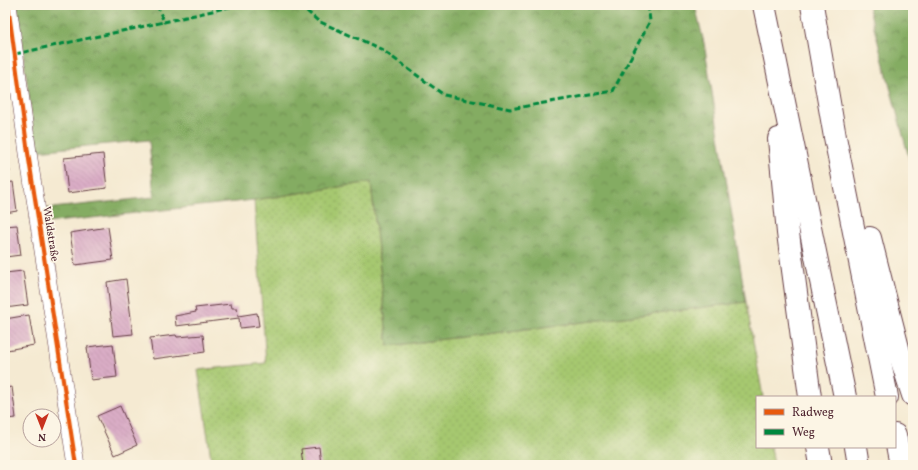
<svg xmlns="http://www.w3.org/2000/svg" width="918" height="470" viewBox="0 0 918 470" font-family="Vollkorn,serif">
<style>
.grass{fill:url(#grass-dots);stroke:#78744e}
.forest{fill:url(#forest-crowns);stroke:#676646}
.building{fill:url(#building-back-hatch)}
.lines{fill:none;stroke-linecap:round;stroke-linejoin:round}
.minor-casing{stroke:#643d44;stroke-width:18}
.highway-casing{stroke:#643d44;stroke-width:24}
.minor{stroke:#fff;stroke-width:17}
.highway{stroke:#fff;stroke-width:22}
.quiet{stroke:#00873e;stroke-width:3;stroke-dasharray:6 3;stroke-linecap:butt}
.cycleway-casing{stroke:#fcf5e5;stroke-width:6}
.cycleway{stroke:#e8590c;stroke-width:4}
.labels{text-anchor:middle;dominant-baseline:central;stroke-width:3.5;stroke-linejoin:round;paint-order:stroke}
.street-label{font-size:11px;fill:#4a1f2b;stroke:#fcf5e5}
</style>
<defs>
<pattern id="grass-dots" width="8" height="8" patternUnits="userSpaceOnUse"><rect width="8" height="8" fill="#a6c870"/><path d="M2 2h.1M6 6h.1" fill="none" stroke="#90ab61" stroke-width="1.8" stroke-linecap="round"/></pattern>
<pattern id="forest-crowns" width="20" height="18" patternUnits="userSpaceOnUse"><rect width="20" height="18" fill="#84ac62"/><path d="M2 6a3 3 0 1 1 6 0M12 15a3 3 0 1 1 6 0" fill="none" stroke="#6e8b51"/></pattern>
<pattern id="building-back-hatch" width="6" height="6" patternUnits="userSpaceOnUse"><rect width="6" height="6" fill="#daadc6"/><path d="M-1 5l2 2M0 0l6 6M5-1l2 2" fill="none" stroke="#bd94aa"/></pattern>
</defs>
<rect width="100%" height="100%" fill="#fcf5e5"/>
<filter id="ink" filterUnits="userSpaceOnUse"><feTurbulence type="fractalNoise" baseFrequency=".025" numOctaves="2"/><feDisplacementMap in="SourceGraphic" scale="8" xChannelSelector="R" yChannelSelector="G"/><feConvolveMatrix kernelMatrix="1 2 1 2 8 2 1 2 1" color-interpolation-filters="sRGB"/></filter>
<filter id="wash" filterUnits="userSpaceOnUse"><feTurbulence type="fractalNoise" baseFrequency=".012" numOctaves="4" result="noise"/><feDisplacementMap in="SourceGraphic" scale="16" xChannelSelector="R" yChannelSelector="G"/><feGaussianBlur stdDeviation="0.9" result="paint"/><feColorMatrix in="noise" values="0 0 0 0 0 0 0 0 0 0 0 0 0 0 0 0 0 1.4 0 .05"/><feComposite in="paint" operator="in"/></filter>
<g filter="url(#wash)">
<rect width="100%" height="100%" fill="#f5ead2"/>
<!-- grass -->
<path class="grass" d="M371 182 388 346 746 302 763 397H757V447H771L774 465H212L198 370 266 363 254 200Z"/>
<!-- forest -->
<g class="forest">
<path d="M17 5H695L704 43 746 302 388 346 371 182 254 200 46 223 43 209 154 197 149 140 36 151Z"/>
<path d="M868 5H913V173Z"/>
</g>
<g id="blocks">
<!-- building -->
<g class="building">
<path d="M5 145 10 172 5 173Z"/>
<path d="M103 154 107 188 68 193 64 158Z"/>
<path d="M13 182 17 211 5 213V183Z"/>
<path d="M17 225 21 255 5 257V226Z"/>
<path d="M108 227 113 260 75 265 70 233Z"/>
<path d="M23 271 28 305 5 308V273Z"/>
<path d="M126 279 133 334 113 336 107 282Z"/>
<path d="M231 304 232 308H237L238 316 257 313 259 326 240 328 239 318 176 326 175 316 196 312 195 308Z"/>
<path d="M29 315 34 345 7 350V353L5 354V319Z"/>
<path d="M176 335 177 337 203 335 205 352 153 359 150 338Z"/>
<path d="M113 344 117 377 91 380 87 347Z"/>
<path d="M12 387 16 418 5 419V388Z"/>
<path d="M120 406 137 445 115 455 97 416Z"/>
<path d="M319 447 321 465H303L301 449Z"/>
</g>
</g>
</g>
<g filter="url(#ink)">
<use href="#blocks" fill-opacity="0" stroke="#643d44" stroke-width="1"/>
<g class="lines">
<defs>
<path id="minor" d="M8 5 28 153 76 465"/>
<g id="highway">
<path d="M764 5 845 397"/>
<path d="M812 5 835 137 887 397"/>
<path d="M779 139 788 233 810 397"/>
<path d="M870 238 899 352 913 395"/>
<path d="M895 435 901 465"/>
<path d="M818 447 821 465"/>
<path d="M856 447 859 465"/>
</g>
</defs>
<!-- minor casing -->
<use href="#minor" class="minor-casing"/>
<!-- highway casing -->
<use href="#highway" class="highway-casing"/>
<!-- minor -->
<use href="#minor" class="minor"/>
<!-- highway -->
<use href="#highway" class="highway"/>
<!-- quiet -->
<g class="quiet">
<path d="M157 5 164 22 238 5"/>
<path d="M300 5 318 21 381 49 444 95 510 109 613 91 650 21 648 5"/>
<path d="M15 54 164 22"/>
</g>
<defs>
<path id="cycleway" d="M8 5 28 153 76 465"/>
</defs>
<!-- cycleway casing -->
<use href="#cycleway" class="cycleway-casing"/>
<!-- cycleway -->
<use href="#cycleway" class="cycleway"/>
</g>
</g>
<g class="labels">
<!-- street labels -->
<g class="street-label">
<text transform="translate(50 234) rotate(81)">Waldstraße</text>
</g>
</g>
<!-- margin -->
<rect width="918" height="470" fill="none" stroke="#fcf5e5" stroke-width="20"/>
<!-- legend -->
<rect x="756" y="396" width="140" height="52" fill="#fcf5e5" stroke="#b59f9b"/>
<rect x="764" y="409" width="20" height="6" fill="#e8590c" stroke="#b59f9b"/>
<text x="792" y="416" font-size="12" fill="#4a1f2b">Radweg</text>
<rect x="764" y="429" width="20" height="6" fill="#00873e" stroke="#b59f9b"/>
<text x="792" y="436" font-size="12" fill="#4a1f2b">Weg</text>
<!-- north arrow -->
<g transform="translate(42 428) rotate(180)"><circle r="19" fill="#fcf5e5" stroke="#b59f9b"/>
<path d="M0-3L7 15L0 10L-7 15Z" fill="#c8321e"/>
<text y="-6" font-size="11" font-weight="bold" text-anchor="middle" fill="#4a1f2b">N</text>
</g>
</svg>
